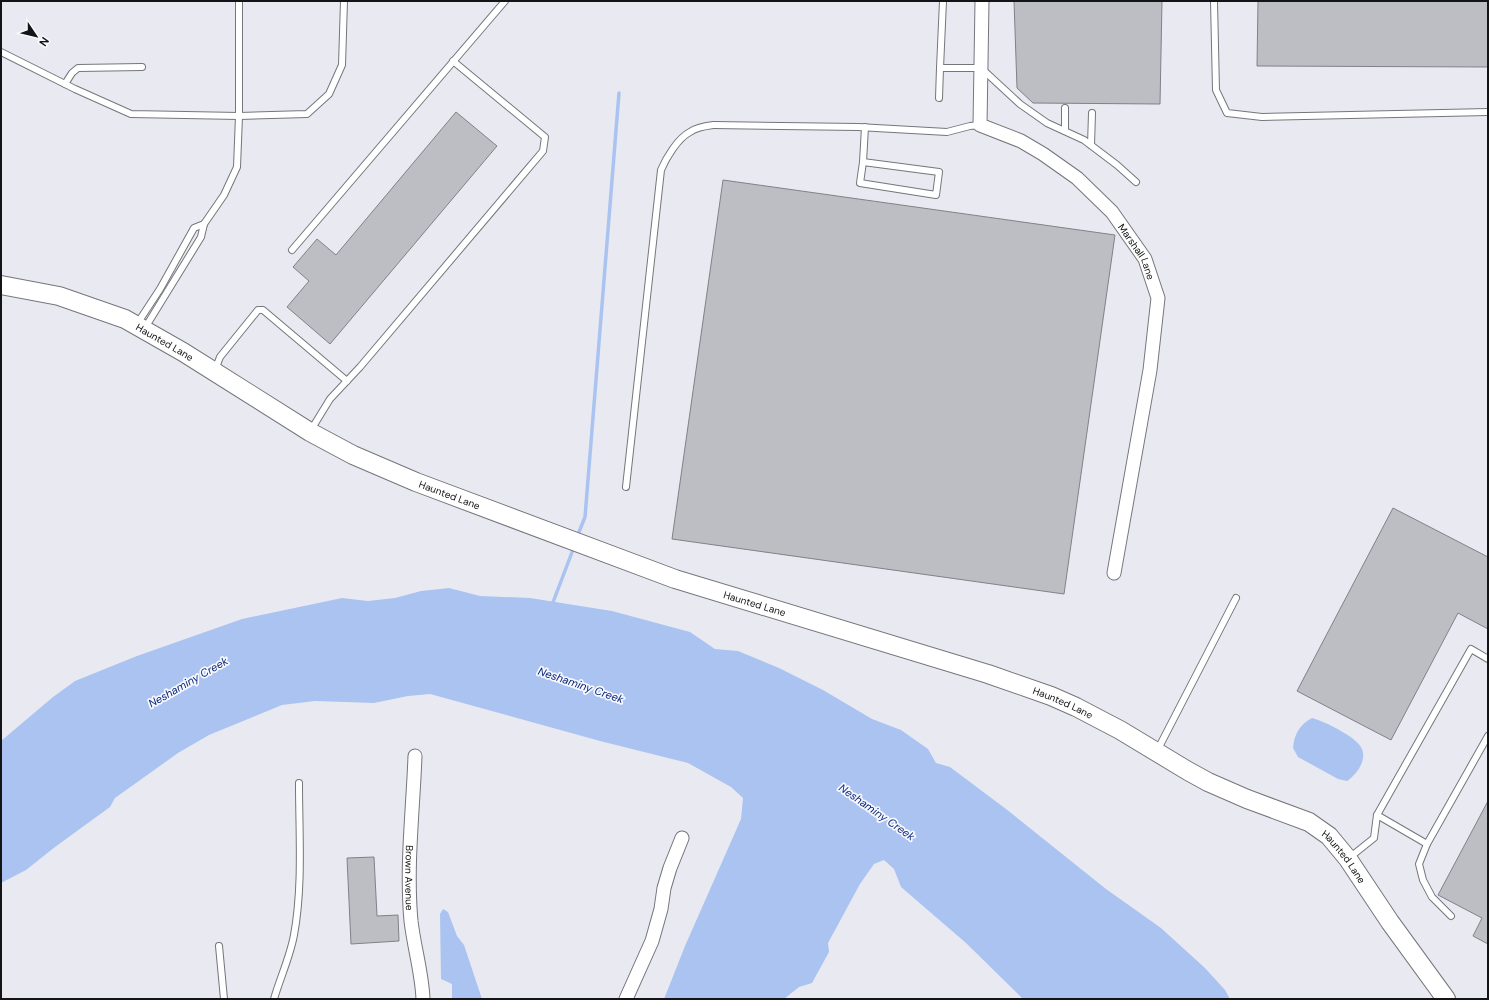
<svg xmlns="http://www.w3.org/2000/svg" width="1489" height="1000" viewBox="0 0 1489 1000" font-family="'DM Sans',sans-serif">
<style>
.water{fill:#abc3f1}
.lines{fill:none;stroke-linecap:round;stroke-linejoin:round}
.stream{stroke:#abc3f1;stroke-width:3.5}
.building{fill:#bdbdc4;stroke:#818288}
.lane-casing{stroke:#75767c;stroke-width:8}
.street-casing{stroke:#75767c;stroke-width:15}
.secondary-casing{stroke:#75767c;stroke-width:20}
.lane{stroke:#fff;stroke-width:6}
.street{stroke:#fff;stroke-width:13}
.secondary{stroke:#fff;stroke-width:18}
.labels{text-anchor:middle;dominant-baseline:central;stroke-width:3.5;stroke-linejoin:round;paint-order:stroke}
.street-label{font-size:10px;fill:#141416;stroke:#f7f7fe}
.water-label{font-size:11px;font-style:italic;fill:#06267a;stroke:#f7f7fe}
</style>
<rect width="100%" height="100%" fill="#e9eaf1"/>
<!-- water -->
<g class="water">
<path d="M449 588 480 596 530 598 612 611 690 632 715 649 738 651 779 668 823 690 872 719 901 730 928 749 936 763 950 767 1006 809 1106 889 1161 928 1205 968 1225 990 1230 999H1023L966 943 901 887 894 869 884 860 874 864 860 884 828 943 829 952 812 983 799 987 784 999H664L685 946 741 819 743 798 731 787 688 763 600 741 430 694 408 696 374 703 315 701 282 705 209 735 178 753 115 798 110 807 55 847 26 870 1 883V741L53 697 75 681 137 656 242 619 342 598 368 601 395 598 421 591Z"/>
<path d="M1312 718C1324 721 1357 737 1362 749 1367 761 1356 775 1347 781L1338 779 1298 757 1293 748C1294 735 1299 725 1312 718Z"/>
<path d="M443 909 448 912 457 936 464 945 482 999H452V984L441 979 440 914Z"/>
</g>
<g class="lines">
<!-- stream -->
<g class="stream">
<path d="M577 537 585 517 619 93"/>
<path d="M552 605 574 547"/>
</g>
</g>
<!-- building -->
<g class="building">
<path d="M1014 1H1162L1160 104 1033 103 1017 88Z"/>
<path d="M1258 1H1488V67L1257 66Z"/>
<path d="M456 112 497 146 330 344 287 307 309 281 293 267 317 239 336 255Z"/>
<path d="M723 180 1115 235 1064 594 672 539Z"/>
<path d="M1393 508 1488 557V629L1458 613 1391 740 1297 691Z"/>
<path d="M1488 801V944L1473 936 1482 918 1438 895Z"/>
<path d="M374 857 377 916 398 915 399 941 351 944 347 858Z"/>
</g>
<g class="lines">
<defs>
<g id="lane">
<path d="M1214 1 1216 90 1227 113 1262 117 1488 112"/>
<path d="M1 52 75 89 131 114 239 116 307 114 329 94 342 65 344 1"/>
<path d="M940 68 943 1"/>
<path d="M65 84 72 73 78 68 142 67"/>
<path d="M939 98 940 68H981L1020 104 1047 123 1084 140 1117 165 1136 182"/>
<path d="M1065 131V108"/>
<path d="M1091 145 1092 113"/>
<path d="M863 162 860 183 936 195 939 172 863 162 865 127"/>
<path d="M292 250 505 1"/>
<path d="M137 324 160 289 194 228 204 224"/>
<path d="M145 328 201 237 204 224 224 195 237 167 239 116V1"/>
<path d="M215 370 220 357 258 310H263L347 381"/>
<path d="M311 430 330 399 360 367 543 151 545 137 453 61"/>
<path d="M626 487 661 170C666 158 678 138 690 132 697 127 706 126 714 125L858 127 947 132 970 126 980 125"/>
<path d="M1157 751 1236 598"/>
<path d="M1377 815 1427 844 1488 736"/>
<path d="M1427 844 1419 864 1423 880 1432 897 1451 916"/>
<path d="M1349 858 1374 838 1377 815 1471 649 1488 659"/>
<path d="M219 946 224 999"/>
<path d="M274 999C280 978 290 957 294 935 303 886 299 833 299 783"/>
</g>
<g id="street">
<path id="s1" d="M982 1 980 125 1021 141 1043 154 1077 178 1112 212 1145 259 1158 298 1150 370 1114 573"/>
<path id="s2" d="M415 756C413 811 406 866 411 921 414 947 422 973 423 999"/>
<path d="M626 999 652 941 661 909 664 888 670 868 682 838"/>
</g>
<g id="secondary">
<path id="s3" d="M1 285 59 296 125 319 183 352 310 432 353 455 416 482 675 579 988 674 1051 696 1076 707 1120 730 1188 771 1208 782 1247 799 1309 822 1329 836 1348 859 1390 922 1446 999"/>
</g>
</defs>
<!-- lane casing -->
<use href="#lane" class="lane-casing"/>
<!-- street casing -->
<use href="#street" class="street-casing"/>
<!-- secondary casing -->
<use href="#secondary" class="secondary-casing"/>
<!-- lane -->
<use href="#lane" class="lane"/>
<!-- street -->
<use href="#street" class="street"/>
<!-- secondary -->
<use href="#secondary" class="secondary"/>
</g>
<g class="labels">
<!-- street labels -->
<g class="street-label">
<text stroke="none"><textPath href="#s1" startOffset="331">Marshall Lane</textPath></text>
<text stroke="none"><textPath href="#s3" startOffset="175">Haunted Lane</textPath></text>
<text stroke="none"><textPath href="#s3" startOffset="499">Haunted Lane</textPath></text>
<text stroke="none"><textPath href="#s3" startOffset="823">Haunted Lane</textPath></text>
<text stroke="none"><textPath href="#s3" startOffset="1147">Haunted Lane</textPath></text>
<text stroke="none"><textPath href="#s3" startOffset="1471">Haunted Lane</textPath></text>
<text stroke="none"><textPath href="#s2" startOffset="122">Brown Avenue</textPath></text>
</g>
<!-- water labels -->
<g class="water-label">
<text transform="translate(188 682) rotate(-30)">Neshaminy Creek</text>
<text transform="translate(581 685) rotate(19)">Neshaminy Creek</text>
<text transform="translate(877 812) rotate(35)">Neshaminy Creek</text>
</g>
</g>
<!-- border -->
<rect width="1489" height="1000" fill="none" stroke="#141416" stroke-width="4"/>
<!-- north arrow -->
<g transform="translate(36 36) rotate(125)" stroke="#f7f7fe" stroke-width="3" paint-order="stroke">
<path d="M0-3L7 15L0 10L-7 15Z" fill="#141416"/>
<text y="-6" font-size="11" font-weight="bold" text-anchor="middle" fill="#141416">N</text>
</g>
</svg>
